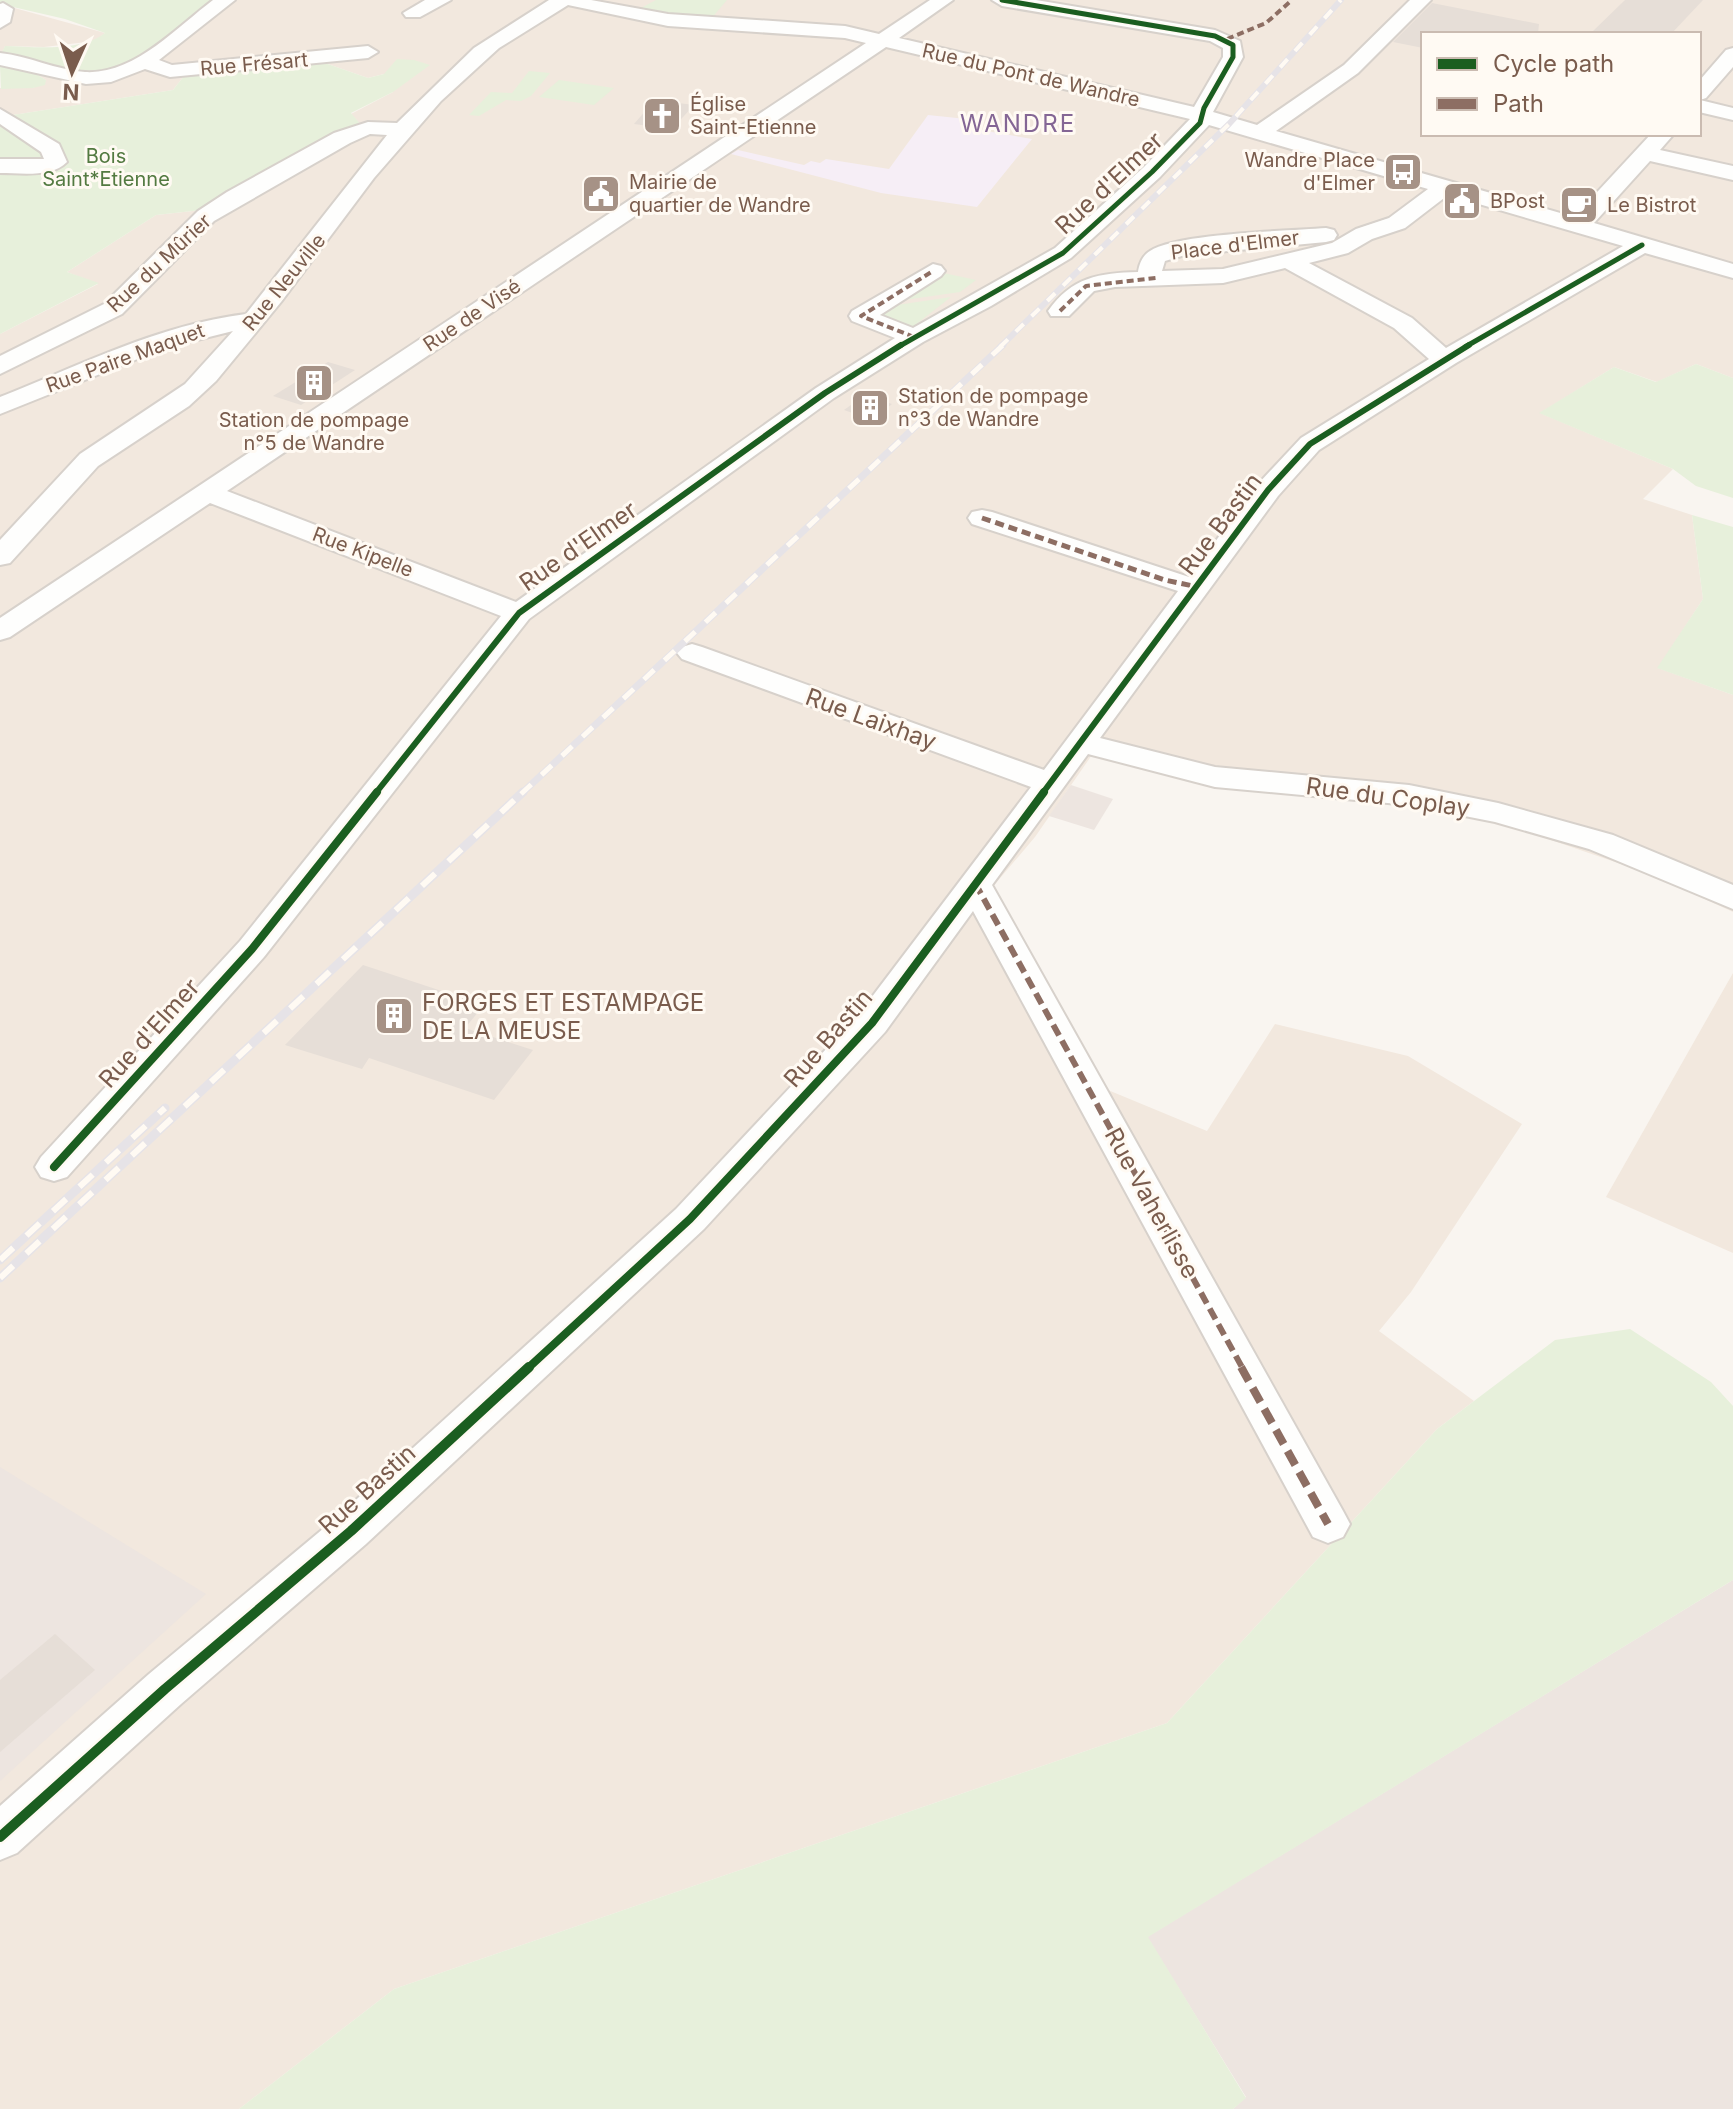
<svg xmlns="http://www.w3.org/2000/svg" width="1733" height="2109" viewBox="0 0 1733 2109" font-family="Inter,sans-serif">
<style>
.residential{fill:#f2e8de;fill-rule:evenodd}
.industrial{fill:#ede5e0}
.education{fill:#f6eef6}
.green{fill:#e7f0db}
.building{fill:#e6ded7}
.lines{fill:none;stroke-linecap:round;stroke-linejoin:round}
.minor-casing{stroke:#d7d1cb;stroke-width:4}
.minor{fill:#fefefd;fill-rule:evenodd}
.rail-far2-casing{stroke:#e6e3e7;stroke-width:6}
.rail-far1-casing{stroke:#e6e3e7;stroke-width:7}
.rail-casing{stroke:#e6e3e7;stroke-width:9}
.rail-far2{stroke:#fffaf3;stroke-width:4;stroke-dasharray:11;stroke-linecap:butt}
.rail-far1{stroke:#fffaf3;stroke-width:5;stroke-dasharray:14;stroke-linecap:butt}
.rail{stroke:#fffaf3;stroke-width:6;stroke-dasharray:18;stroke-linecap:butt}
.quiet-far3{stroke:#8d6e63;stroke-width:4;stroke-dasharray:7 4;stroke-linecap:butt}
.quiet-far2{stroke:#8d6e63;stroke-width:5;stroke-dasharray:9 5;stroke-linecap:butt}
.quiet-far1{stroke:#8d6e63;stroke-width:6;stroke-dasharray:12 6;stroke-linecap:butt}
.quiet{stroke:#8d6e63;stroke-width:8;stroke-dasharray:16 8;stroke-linecap:butt}
.cycleway-far3-casing{stroke:#fffaf3;stroke-width:8}
.cycleway-far2-casing{stroke:#fffaf3;stroke-width:10}
.cycleway-far1-casing{stroke:#fffaf3;stroke-width:13}
.cycleway-casing{stroke:#fffaf3;stroke-width:15}
.cycleway-far3{stroke:#1b5e20;stroke-width:5}
.cycleway-far2{stroke:#1b5e20;stroke-width:6}
.cycleway-far1{stroke:#1b5e20;stroke-width:8}
.cycleway{stroke:#1b5e20;stroke-width:10}
.labels{text-anchor:middle;dominant-baseline:central;stroke-width:6;stroke-linejoin:round;paint-order:stroke}
.far-street-label{font-size:20px;fill:#7a5c4d;stroke:#fffaf3}
.far-poi-label{font-size:20px;fill:#7a5c4d;stroke:#fffaf3;text-anchor:start}
.far-park-label{font-size:20px;fill:#537a41;stroke:#fffaf3}
.far-quarter-label{font-size:24px;letter-spacing:2px;fill:#846695;stroke:#fffaf3}
.street-label{font-size:24px;fill:#7a5c4d;stroke:#fffaf3}
.poi-label{font-size:24px;fill:#7a5c4d;stroke:#fffaf3;text-anchor:start}
</style>
<rect width="100%" height="100%" fill="#f9f5f0"/>
<!-- residential -->
<g class="residential">
<path d="M212 0H1733V378L1696 364 1657 382 1614 367 1540 413 1673 469 1643 499 1692 515 1703 599 1658 668 1733 695V912L1650 874 1513 827 1409 804 1094 752 1035 837 990 890 1091 1083 1207 1131 1275 1024 1408 1056 1522 1124 1411 1292 1379 1331 1474 1401 1437 1429 1167 1723 394 1989 239 2109H0V334L98 284 67 272 156 215 202 210 361 125 351 114 393 92 384 74 368 78 322 62 184 76 173 90 0 117V88H33L46 80 36 74 0 66V4L105 33 95 41 44 47 5 46 2 54 88 72 103 71 126 64ZM1423 34H1699V134H1423Z"/>
<path d="M1733 973V1253L1606 1197Z"/>
</g>
<!-- industrial -->
<g class="industrial">
<path d="M1071 785 1113 799 1094 830 1049 816Z"/>
<path d="M0 1467 206 1594 0 1781Z"/>
<path d="M1733 1580V2109H1233L1246 2097 1147 1937Z"/>
</g>
<!-- education -->
<path class="education" d="M928 115 976 120 969 128 1032 139 977 207 881 193 731 154 738 150 804 165 811 161 820 163 826 159 889 169Z"/>
<!-- green -->
<g class="green">
<path d="M0 0H212C182 22 130 73 92 72 63 70 31 57 1 54L5 46C35 47 81 52 105 33L65 19 0 4Z"/>
<path d="M656 0H727L710 20 637 10Z"/>
<path d="M397 59 414 60 430 65 393 92 351 113 362 126 202 210 156 215 67 272 99 283 0 334V117L173 90 184 76 322 62 368 78 384 74Z"/>
<path d="M0 66 36 74 46 80 45 85 33 88 1 89Z"/>
<path d="M529 71 550 73 531 96 521 101 506 100 479 116 469 115 491 92 512 93Z"/>
<path d="M559 80 614 88 594 105 539 97Z"/>
<path d="M939 272 976 280 960 292 897 301Z"/>
<path d="M951 297 910 329 874 317 890 306Z"/>
<path d="M1696 364 1733 378V498L1696 486 1673 469 1539 413 1614 367 1656 382Z"/>
<path d="M1692 515 1733 527V695L1657 668 1703 599Z"/>
<path d="M1630 1329 1711 1382 1733 1406V1580L1148 1937 1246 2098 1233 2109H239L394 1989 1167 1723 1437 1429 1555 1340Z"/>
</g>
<!-- building -->
<g class="building">
<path d="M1625 0H1703L1671 34H1590Z"/>
<path d="M1432 3 1539 24 1538 34H1423V48L1393 42Z"/>
<path d="M655 100 694 105 672 129 634 124Z"/>
<path d="M328 362 355 370 301 405 273 396Z"/>
<path d="M865 395 892 404 872 420 844 410Z"/>
<path d="M363 965 484 1005 465 1028 533 1050 494 1100 369 1058 362 1069 285 1045Z"/>
<path d="M55 1634 95 1670 0 1752V1680Z"/>
</g>
<g class="lines">
<defs>
<g id="minor">
<path d="M213 0H235L159 60 172 65 368 46 378 52 368 58 170 77 145 69 111 82 86 84 0 65V53C29 56 56 70 85 72 134 75 177 27 213 0Z"/>
<path d="M425 0H451L420 17H406L403 13Z"/>
<path d="M549 0H591L668 14 845 26 879 34 930 0H953L899 38 1194 107 1223 57V48L1210 41 1002 6 992 0H1036L1215 30 1240 41 1243 57 1213 112 1257 125 1344 65 1410 0H1431L1358 73 1276 131 1574 217 1651 134H1674L1660 150 1733 166V180L1650 161 1594 223 1733 264V278L1645 253 1456 363 1319 450 1278 496 1100 738 1215 767 1409 785 1498 803 1613 835 1733 885V909L1589 849 1495 822 1409 805 1215 787 1088 754 992 885 1343 1511 1350 1524 1343 1537 1328 1543 1313 1537 973 911 885 1032 704 1229 366 1544 181 1704 17 1853 0 1860V1806L149 1674 336 1518 676 1209 859 1014 1031 787 682 659 677 653 682 647 692 644 702 647 1044 770 1178 591 972 524 968 518 972 512 982 510 992 512 1189 577 1258 484 1301 438 1429 359 1394 328 1285 268 1223 283 1115 287 1094 291 1069 316H1051L1048 311C1072 277 1099 273 1138 272 1139 264 1143 255 1150 251 1177 233 1290 231 1326 228L1334 230 1337 235 1334 240 1326 242 1185 255 1165 261 1162 271 1223 269 1332 243 1356 229 1389 218 1428 189 1209 125 1160 177 1071 258 991 306 923 342 834 398 529 619 264 957 67 1177 54 1181 41 1177 35 1167 41 1157 240 941 501 616 210 503 10 637 0 640V618L866 43 845 38 668 26 568 5 499 48 441 101 374 178 281 302 216 381 189 406 98 466 10 563 0 565V540L80 454 185 384 233 331 165 348 0 414V397C81 365 158 325 246 314L387 135 370 134 350 143 214 221 122 314 0 374V356L104 304 198 211 227 192 334 133 368 122 397 123 474 48ZM886 47 1190 119 1144 167 1055 248 913 328 880 315 941 276 945 271 941 266 933 264 852 311 849 316 852 321 895 338 816 388 516 602 227 491ZM1448 195 1623 246 1446 348 1412 318 1309 263 1348 253 1372 239 1405 228Z"/>
<path d="M3 3 13 9 10 22 0 28V4Z"/>
<path d="M1733 48V67L1706 98 1700 100 1733 108V120L1699 112V81L1726 50Z"/>
<path d="M0 109 59 144 67 162C52 178 20 173 0 173V159H44L41 152 0 124Z"/>
</g>
</defs>
<!-- minor casing -->
<use href="#minor" class="minor-casing"/>
<!-- minor -->
<use href="#minor" class="minor"/>
<defs>
<path id="rail-far2" d="M1000 347 1229 124 1341 0"/>
<path id="rail-far1" d="M521 794 1003 345"/>
<g id="rail">
<path d="M0 1260 165 1108"/>
<path d="M0 1278 523 792"/>
</g>
</defs>
<!-- rail-far2 casing -->
<use href="#rail-far2" class="rail-far2-casing"/>
<!-- rail-far1 casing -->
<use href="#rail-far1" class="rail-far1-casing"/>
<!-- rail casing -->
<use href="#rail" class="rail-casing"/>
<!-- rail-far2 -->
<use href="#rail-far2" class="rail-far2"/>
<!-- rail-far1 -->
<use href="#rail-far1" class="rail-far1"/>
<!-- rail -->
<use href="#rail" class="rail"/>
<!-- quiet-far3 -->
<g class="quiet-far3">
<path d="M1227 39 1266 23 1292 0"/>
<path d="M1060 311 1086 286 1156 278"/>
<path d="M914 337 861 316 933 271"/>
</g>
<!-- quiet-far2 -->
<path class="quiet-far2" d="M982 518 1165 580 1198 587"/>
<!-- quiet-far1 -->
<path class="quiet-far1" d="M975 883 1243 1369"/>
<!-- quiet -->
<path class="quiet" d="M1241 1367 1328 1524"/>
<defs>
<g id="cycleway-far3">
<path d="M898 347 1063 253 1152 172 1200 123 1204 108 1233 57V45L1215 36 1002 0"/>
<path d="M1465 347 1642 245"/>
</g>
<g id="cycleway-far2">
<path d="M375 794 519 613 825 393 901 345"/>
<path d="M1042 794 1268 490 1310 444 1469 345"/>
</g>
<g id="cycleway-far1">
<path d="M54 1167 252 949 377 792"/>
<path d="M527 1369 690 1219 872 1023 1044 792"/>
</g>
<path id="cycleway" d="M0 1837 165 1689 351 1531 529 1367"/>
</defs>
<!-- cycleway-far3 casing -->
<use href="#cycleway-far3" class="cycleway-far3-casing"/>
<!-- cycleway-far2 casing -->
<use href="#cycleway-far2" class="cycleway-far2-casing"/>
<!-- cycleway-far1 casing -->
<use href="#cycleway-far1" class="cycleway-far1-casing"/>
<!-- cycleway casing -->
<use href="#cycleway" class="cycleway-casing"/>
<!-- cycleway-far3 -->
<use href="#cycleway-far3" class="cycleway-far3"/>
<!-- cycleway-far2 -->
<use href="#cycleway-far2" class="cycleway-far2"/>
<!-- cycleway-far1 -->
<use href="#cycleway-far1" class="cycleway-far1"/>
<!-- cycleway -->
<use href="#cycleway" class="cycleway"/>
</g>
<!-- icons -->
<defs>
<symbol id="church-square" viewBox="-11 -11 22 22"><rect x="-9" y="-9" width="18" height="18" rx="4" fill="#a69286" stroke="#fffaf3"/><path d="M-1.2-6h2.4v3.5h3.3v2.4h-3.3V6h-2.4V-.1h-3.3v-2.4h3.3Z" fill="#fff"/></symbol>
<symbol id="bus-square" viewBox="-11 -11 22 22"><rect x="-9" y="-9" width="18" height="18" rx="4" fill="#a69286" stroke="#fffaf3"/><path d="M-5-6H5V4H4V6H2V4H-2V6H-4V4H-5ZM-3.5-4V0h7V-4ZM-3.5 1.2v1.5H-2V1.2ZM2 1.2v1.5H3.5V1.2Z" fill="#fff"/></symbol>
<symbol id="civic-square" viewBox="-11 -11 22 22"><rect x="-9" y="-9" width="18" height="18" rx="4" fill="#a69286" stroke="#fffaf3"/><path d="M-.6-6.5H3V-4.5H.6V-3L4-1V1h2V6H-6V1h2V-1L-.6-3ZM-1.2 2.5V6h2.4V2.5Z" fill="#fff"/></symbol>
<symbol id="cafe-square" viewBox="-11 -11 22 22"><rect x="-9" y="-9" width="18" height="18" rx="4" fill="#a69286" stroke="#fffaf3"/><path d="M-5.5-4.5H6V0H3Q3 3.5 0 3.5H-2.5Q-5.5 3.5-5.5 0ZM3-3.2v2h1.7v-2ZM-6 4.5H4V6H-6Z" fill="#fff"/></symbol>
<symbol id="building-square" viewBox="-11 -11 22 22"><rect x="-9" y="-9" width="18" height="18" rx="4" fill="#a69286" stroke="#fffaf3"/><path d="M-4-6H4V6H1V3H-1V6H-4ZM-2.5-4.3h1.7v1.8h-1.7ZM.8-4.3h1.7v1.8H.8ZM-2.5-1h1.7V.8h-1.7ZM.8-1h1.7V.8H.8Z" fill="#fff"/></symbol>
</defs>
<g fill-rule="evenodd">
<use href="#church-square" x="640" y="94" width="44" height="44"/>
<use href="#bus-square" x="1381" y="150" width="44" height="44"/>
<use href="#civic-square" x="579" y="172" width="44" height="44"/>
<use href="#civic-square" x="1440" y="179" width="44" height="44"/>
<use href="#cafe-square" x="1557" y="183" width="44" height="44"/>
<use href="#building-square" x="292" y="361" width="44" height="44"/>
<use href="#building-square" x="848" y="386" width="44" height="44"/>
<use href="#building-square" x="372" y="994" width="44" height="44"/>
</g>
<g class="labels">
<!-- far-street labels -->
<g class="far-street-label">
<text transform="translate(254 64) rotate(-5)">Rue Frésart</text>
<text transform="translate(1031 75) rotate(13)">Rue du Pont de Wandre</text>
<text transform="translate(1235 245) rotate(-7)">Place d'Elmer</text>
<text transform="translate(159 263) rotate(-43)">Rue du Mûrier</text>
<text transform="translate(284 282) rotate(-51)">Rue Neuville</text>
<text transform="translate(472 315) rotate(-34)">Rue de Visé</text>
<text transform="translate(125 358) rotate(-20)">Rue Paire Maquet</text>
<text transform="translate(363 552) rotate(21)">Rue Kipelle</text>
</g>
<!-- far-poi labels -->
<g class="far-poi-label">
<text x="690" y="104">Église<tspan x="690" dy="23">Saint-Etienne</tspan></text>
<text x="1375" y="160" text-anchor="end">Wandre Place<tspan x="1375" dy="23">d'Elmer</tspan></text>
<text x="629" y="182">Mairie de<tspan x="629" dy="23">quartier de Wandre</tspan></text>
<text x="1490" y="201">BPost</text>
<text x="1607" y="205">Le Bistrot</text>
<text x="898" y="396">Station de pompage<tspan x="898" dy="23">n°3 de Wandre</tspan></text>
<text x="314" y="420" text-anchor="middle">Station de pompage<tspan x="314" dy="23">n°5 de Wandre</tspan></text>
</g>
<!-- far-park labels -->
<g class="far-park-label">
<text x="106" y="156">Bois<tspan x="106" dy="23">Saint*Etienne</tspan></text>
</g>
<!-- far-quarter labels -->
<g class="far-quarter-label">
<text x="1018" y="123">WANDRE</text>
</g>
<!-- street labels -->
<g class="street-label">
<text transform="translate(1109 183) rotate(-43)">Rue d'Elmer</text>
<text transform="translate(1220 524) rotate(-53)">Rue Bastin</text>
<text transform="translate(578 546) rotate(-35)">Rue d'Elmer</text>
<text transform="translate(871 719) rotate(20)">Rue Laixhay</text>
<text transform="translate(1388 797) rotate(8)">Rue du Coplay</text>
<text transform="translate(149 1033) rotate(-48)">Rue d'Elmer</text>
<text transform="translate(828 1038) rotate(-49)">Rue Bastin</text>
<text transform="translate(1152 1203) rotate(61)">Rue Vaherlisse</text>
<text transform="translate(367 1489) rotate(-42)">Rue Bastin</text>
</g>
<!-- poi labels -->
<g class="poi-label">
<text x="422" y="1002">FORGES ET ESTAMPAGE<tspan x="422" dy="28">DE LA MEUSE</tspan></text>
</g>
</g>
<!-- legend -->
<rect x="1421" y="32" width="280" height="104" fill="#fffaf3" stroke="#cabbb1" stroke-width="2"/>
<rect x="1437" y="58" width="40" height="12" fill="#1b5e20" stroke="#cabbb1" stroke-width="2"/>
<text x="1493" y="72" font-size="24" fill="#7a5c4d">Cycle path</text>
<rect x="1437" y="98" width="40" height="12" fill="#8d6e63" stroke="#cabbb1" stroke-width="2"/>
<text x="1493" y="112" font-size="24" fill="#7a5c4d">Path</text>
<!-- north arrow -->
<g transform="translate(72 72) rotate(183)" stroke="#fffaf3" stroke-width="6" paint-order="stroke">
<path d="M0-6L14 30L0 20L-14 30Z" fill="#7a5c4d"/>
<text y="-12" font-size="22" font-weight="bold" text-anchor="middle" fill="#7a5c4d">N</text>
</g>
</svg>
